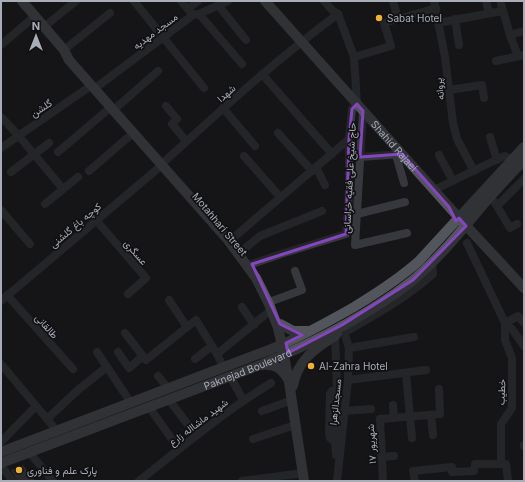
<svg xmlns="http://www.w3.org/2000/svg" width="525" height="482" viewBox="0 0 525 482" font-family="Inter,Vazirmatn,sans-serif">
<style>
.building{fill:#404145}
.lines{fill:none;stroke-linecap:round;stroke-linejoin:round}
.minor{stroke:#37383d;stroke-width:8}
.major{stroke:#53555c;stroke-width:10}
.marked{fill:none;stroke:#8446be;stroke-width:3;stroke-linejoin:round}
.poi-dot{fill:#f2b134;stroke:#111113;stroke-width:1.5}
.labels{text-anchor:middle;dominant-baseline:central;stroke-width:3.5;stroke-linejoin:round;paint-order:stroke}
.poi-label{font-size:10px;fill:#a8adb8;stroke:#111113;text-anchor:start}
.street-label{font-size:10px;fill:#a8adb8;stroke:#111113}
</style>
<rect width="100%" height="100%" fill="#161618"/>
<!-- building -->
<path class="building" d="M23 465 35 481H18L11 470Z"/>
<g class="lines">
<!-- minor -->
<g class="minor">
<path d="M134 1 204 88"/>
<path d="M181 1 193 15"/>
<path d="M393 1 398 19"/>
<path d="M434 1 445 57 453 123 457 139 474 171"/>
<path d="M486 1 489 13"/>
<path d="M501 4 510 35 518 56"/>
<path d="M218 5 246 40"/>
<path d="M188 9 198 1"/>
<path d="M199 14 242 64"/>
<path d="M455 19 459 45"/>
<path d="M438 23 502 11"/>
<path d="M44 27 76 1"/>
<path d="M510 35 524 31"/>
<path d="M1 45 35 16"/>
<path d="M64 50 110 13"/>
<path d="M354 57 391 46 384 23 436 8"/>
<path d="M496 61 524 55"/>
<path d="M262 74 332 154"/>
<path d="M98 86 193 15 199 14 228 1"/>
<path d="M449 90 482 85 484 98"/>
<path d="M166 106 177 119 172 124 186 141"/>
<path d="M117 107 158 71"/>
<path d="M223 108 255 146"/>
<path d="M363 111 355 245 407 233"/>
<path d="M1 117 18 135 63 189"/>
<path d="M278 133 312 171"/>
<path d="M490 137 497 160"/>
<path d="M1 148 92 85"/>
<path d="M58 152 111 107"/>
<path d="M396 155 404 183"/>
<path d="M439 155 453 181"/>
<path d="M244 156 280 197"/>
<path d="M360 157 402 154"/>
<path d="M165 161C221 110 277 59 338 14"/>
<path d="M316 167 325 185"/>
<path d="M89 171 133 133"/>
<path d="M11 172 49 143"/>
<path d="M434 190 504 156 513 159"/>
<path d="M491 197 497 206 524 179"/>
<path d="M45 204 78 177"/>
<path d="M497 206 510 228 517 224"/>
<path d="M1 210 30 244"/>
<path d="M357 214 405 202"/>
<path d="M96 220 146 278 128 294"/>
<path d="M233 238 349 139"/>
<path d="M467 243 505 323 518 316 524 323"/>
<path d="M243 250 260 236 322 211"/>
<path d="M252 264 284 253 346 234 349 192V139L352 109 357 104 354 57 338 14 333 11 324 1"/>
<path d="M7 295 73 369"/>
<path d="M169 300 187 327"/>
<path d="M1 301 162 165"/>
<path d="M272 301 302 290 295 271"/>
<path d="M242 307 254 325"/>
<path d="M342 325 349 330C379 313 407 297 433 274L432 261"/>
<path d="M125 333 146 360 196 320 217 354 224 368"/>
<path d="M335 336 337 390 335 442 336 455"/>
<path d="M349 348 414 337"/>
<path d="M97 352 131 403"/>
<path d="M118 352 129 368 143 356"/>
<path d="M217 354 271 310"/>
<path d="M195 359 212 346"/>
<path d="M1 364 57 431"/>
<path d="M406 373 412 438"/>
<path d="M158 376 168 388"/>
<path d="M230 376 243 400"/>
<path d="M348 380 426 370"/>
<path d="M169 400 196 435"/>
<path d="M393 405 394 418"/>
<path d="M149 407 179 449"/>
<path d="M262 411 292 400"/>
<path d="M345 411 371 409"/>
<path d="M431 415 433 435"/>
<path d="M47 419 79 389 107 367"/>
<path d="M253 439 295 425"/>
<path d="M1 442 36 406"/>
<path d="M335 442 330 438 329 432 330 394 332 391 337 390"/>
<path d="M524 445V446"/>
<path d="M29 452 53 481"/>
<path d="M381 457 394 456"/>
<path d="M1 466 13 481"/>
<path d="M139 481C182 447 224 412 271 383"/>
<path d="M242 481 303 473"/>
<path d="M337 481 348 380 349 348 342 325"/>
<path d="M383 481 380 419 440 414 439 389"/>
<path d="M415 481 413 471 452 467V472L474 471 475 464H501"/>
<path d="M508 481 506 464H501V424L512 408V358L505 340V323L512 329 524 346"/>
</g>
<!-- major -->
<g class="major">
<path d="M22 1 64 50 69 60 228 240 256 278 269 304 278 328 282 345 289 382 304 481"/>
<path id="s1" d="M265 1 459 218 524 288"/>
<path d="M280 324 293 331H307"/>
<path d="M262 365C275 364 281 368 288 379"/>
<path d="M293 386C297 361 315 348 335 336L337 333"/>
<path d="M1 452 269 350C299 338 326 323 354 307 377 293 399 279 419 261L524 147"/>
<path id="s2" d="M1 463 260 365C311 344 369 315 412 281 436 261 457 236 477 212 492 194 508 177 524 160"/>
</g>
</g>
<!-- marked area -->
<path d="M0 0H525V482H0ZM357 104 363 111 360 157 402 154 449 207 456 221 459 218 466 226 413 280 342 325 288 353 286 343 302 335 280 324 252 264 346 234 349 139 352 109Z" fill="#161618" fill-opacity=".55" fill-rule="evenodd"/>
<path class="marked" d="M357 104 363 111 360 157 402 154 449 207 456 221 459 218 466 226 413 280 342 325 288 353 286 343 302 335 280 324 252 264 346 234 349 139 352 109Z"/>
<!-- markers -->
<g class="poi-dot">
<circle cx="379" cy="18" r="4"/>
<circle cx="311" cy="366" r="4"/>
<circle cx="19" cy="470" r="4"/>
</g>
<g class="labels">
<!-- poi labels -->
<g class="poi-label">
<text x="387" y="18">Sabat Hotel</text>
<text x="319" y="366">Al-Zahra Hotel</text>
<text x="27" y="470">پارک علم و فناوری</text>
</g>
<!-- street labels -->
<g class="street-label">
<text transform="translate(155 31) rotate(-37)">مسجد مهدیه</text>
<text transform="translate(439 89) rotate(-97)">پروانه</text>
<text transform="translate(226 93) rotate(-42)">شهدا</text>
<text transform="translate(41 108) rotate(-34)">گلشن</text>
<text stroke="none"><textPath href="#s1" startOffset="194">Shahid Rajaei</textPath></text>
<text transform="translate(349 178) rotate(-87)">حاج شیخ علی فقیه خراسانی</text>
<text transform="translate(220 224) rotate(50)">Motahhari Street</text>
<text transform="translate(75 225) rotate(-40)">کوچه باغ گلشنی</text>
<text transform="translate(136 252) rotate(49)">عسگری</text>
<text transform="translate(47 326) rotate(48)">طالقانی</text>
<text stroke="none"><textPath href="#s2" startOffset="264">Paknejad Boulevard</textPath></text>
<text transform="translate(501 392) rotate(-88)">خطیب</text>
<text transform="translate(335 402) rotate(-84)">مسجدالزهرا</text>
<text transform="translate(198 422) rotate(-37)">شهید ماشااله زارع</text>
<text transform="translate(371 444) rotate(-93)">۱۷ شهریور</text>
</g>
</g>
<!-- border -->
<rect width="525" height="482" fill="none" stroke="#a8adb8" stroke-width="4"/>
<!-- north arrow -->
<g transform="translate(36 36)" stroke="#111113" stroke-width="3" paint-order="stroke">
<path d="M0-3L7 15L0 10L-7 15Z" fill="#a8adb8"/>
<text y="-6" font-size="11" font-weight="bold" text-anchor="middle" fill="#a8adb8">N</text>
</g>
</svg>
